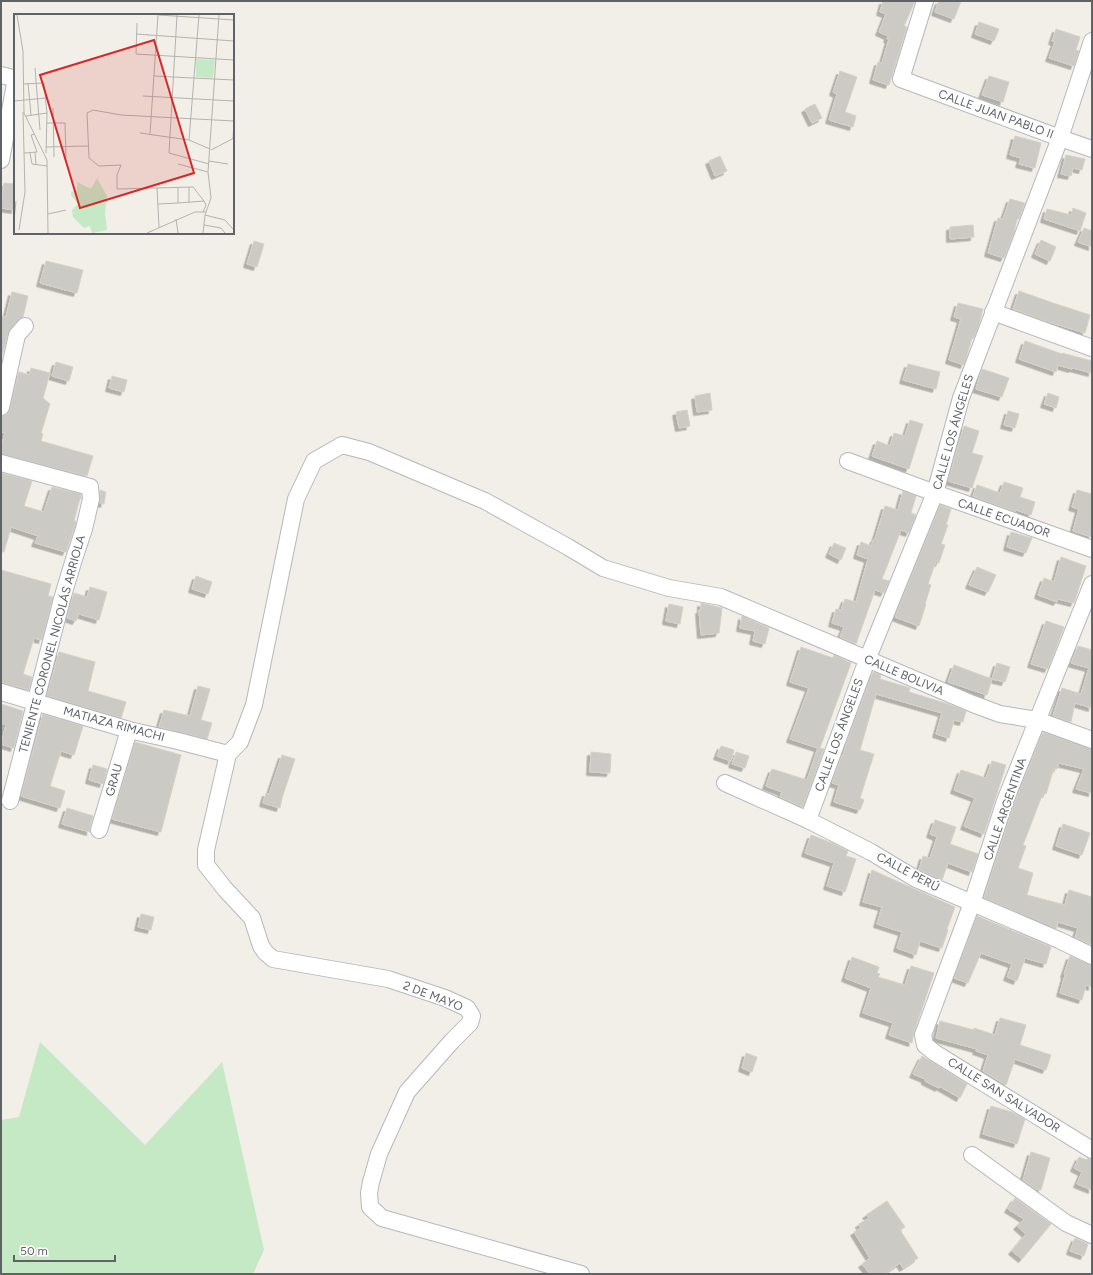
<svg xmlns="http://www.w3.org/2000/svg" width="1093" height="1275" viewBox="0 0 1093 1275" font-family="Figtree,sans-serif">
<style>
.green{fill:#c5e8c5}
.building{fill:#cccac5;stroke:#d6d1c6;filter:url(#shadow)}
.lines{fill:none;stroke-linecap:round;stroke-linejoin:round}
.street-casing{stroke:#b5b8bc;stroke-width:18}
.street{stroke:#fff;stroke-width:16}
.labels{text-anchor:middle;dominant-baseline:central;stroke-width:3.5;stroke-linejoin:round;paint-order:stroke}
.street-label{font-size:12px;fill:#5f6368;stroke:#fff}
.inset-road{fill:none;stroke:#b3b3b1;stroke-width:1}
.view{fill:#d62828;fill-opacity:0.15;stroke:#d62828;stroke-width:2}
.inset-edge{fill:none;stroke:#5f6368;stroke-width:2}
</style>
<defs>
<filter id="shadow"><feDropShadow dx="-3.5" dy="3.5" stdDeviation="0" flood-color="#0004"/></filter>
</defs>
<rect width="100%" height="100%" fill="#f1efe8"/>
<!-- green -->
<path class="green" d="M40 1042 145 1145 222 1062 264 1250 253 1274H1V1120L19 1117Z"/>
<!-- building -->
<g class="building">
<path d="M883 1H915L904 26 907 27 889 85 873 80 878 62 882 63 889 39H887L888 36 879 32 886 14 880 12Z"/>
<path d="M939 1H961L954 19 935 12Z"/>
<path d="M979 22 999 29 994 41 975 34Z"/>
<path d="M1056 29 1080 37 1076 50 1079 51 1074 66 1049 58 1055 42 1052 41Z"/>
<path d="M840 71 857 77 845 112 856 116 853 127 829 120 837 94 833 92Z"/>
<path d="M989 76 1009 82 1003 102 982 95Z"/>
<path d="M815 104 822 118 812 123 805 109Z"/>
<path d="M1015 136 1041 143 1035 168 1019 164 1021 158 1010 155Z"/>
<path d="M1066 155 1085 159 1082 170 1073 168 1071 176 1061 174Z"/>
<path d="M720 156 727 171 715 176 709 161Z"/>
<path d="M4 183 15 184V210L1 208Z"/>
<path d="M1010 199 1025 203 1019 219H1017L1014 233 1004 258 988 253 998 218 1003 219Z"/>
<path d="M1073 208 1086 213 1080 231 1044 219 1047 209 1071 215Z"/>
<path d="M973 225 974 237 950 239V227Z"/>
<path d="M1084 228 1092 231V247L1078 242Z"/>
<path d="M1041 240 1056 247 1050 261 1035 254Z"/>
<path d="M254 241 264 244 257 267 247 264Z"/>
<path d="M46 261 83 270 77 293 40 283Z"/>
<path d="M1019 291 1053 303 1090 315 1085 333 1046 321 1013 309Z"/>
<path d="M12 292 28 296 23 317 18 320 8 333 1 359V316L6 317Z"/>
<path d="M958 303 983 309 978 328 973 339 972 338 964 365 949 360 961 319 954 317Z"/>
<path d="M1025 341 1062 354V353L1092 361V373L1073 368 1072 369 1058 365 1056 372 1019 359Z"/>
<path d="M56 362 73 367 69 381 52 376Z"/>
<path d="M908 364 940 372 936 389 903 380Z"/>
<path d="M31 368 50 373 43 398 50 404 41 433 43 434 41 441 93 456 87 476 1 454V448L5 433 1 432V416L8 414 10 409 19 372 30 375Z"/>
<path d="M982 369 1009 378 1002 397 976 389Z"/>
<path d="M112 376 127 380 124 392 109 388Z"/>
<path d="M710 393 712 410 697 412 695 396Z"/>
<path d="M1048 393 1059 397 1056 408 1044 404Z"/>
<path d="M687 410 690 426 679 428 676 412Z"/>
<path d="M1008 411 1019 414 1015 428 1004 425Z"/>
<path d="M910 420 923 424 909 469 872 456 877 441 890 446 894 433 905 436Z"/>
<path d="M964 426 979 431 972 453 983 456 972 488 948 481Z"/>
<path d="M1 473 32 481 24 506 44 512 52 487 81 494V499L80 498 74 521H76L75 526 66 552 35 543 38 536 11 527 4 552 1 551Z"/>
<path d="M1004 482 1023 488 1020 497 1035 502 1031 515 1016 510 1015 512 973 496 977 485 1000 493Z"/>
<path d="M100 490 106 492 104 504 100 503Z"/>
<path d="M1077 490 1092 494V537L1073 531 1079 509 1072 507Z"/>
<path d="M903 491 916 496 911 513 916 515 909 533 901 530 882 579 889 581 884 593 875 590 856 644 840 637 844 627 832 623 836 609 841 610 845 599 856 602 868 559 857 555 861 542 871 546 874 539H875L885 506 898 510Z"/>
<path d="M940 505 951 509 946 525H948L941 544 945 545 939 563 936 561 928 584 931 585 925 604H926L919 626 895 617Z"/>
<path d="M1011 532 1032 538 1026 553 1007 547Z"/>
<path d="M834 543 846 548 841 560 829 554Z"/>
<path d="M1061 557 1086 566 1074 603 1058 599 1057 602 1038 595 1044 578 1054 582Z"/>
<path d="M977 567 996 575 988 592 969 585Z"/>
<path d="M1 570 51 584 48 596 53 597 42 640 34 638 23 674 32 677 29 690 1 682Z"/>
<path d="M196 576 212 582 208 594 192 589Z"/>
<path d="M90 587 107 592 99 620 79 614 76 621 67 618 74 593 87 597Z"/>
<path d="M701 603 722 608 719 633 701 635 699 610H701Z"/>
<path d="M669 604 683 607 680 624 666 621Z"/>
<path d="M742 616 769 628 765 644 753 641 755 631 740 628Z"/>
<path d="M1046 621 1064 627 1048 669 1031 664Z"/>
<path d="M1078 646 1092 650V708L1075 703 1071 722 1053 716 1062 688 1081 694 1089 668 1071 663Z"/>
<path d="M801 647 833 658 834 655 851 663 820 748 824 749 803 807 780 797 782 792 766 786 772 769 807 780 818 748 790 739 809 688 790 682Z"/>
<path d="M59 652 95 662 88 691 126 702 121 718 47 696Z"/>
<path d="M997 663 1010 667 1005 682 992 679Z"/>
<path d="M954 665 992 679 987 695 948 682Z"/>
<path d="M873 672 881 675 880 679 910 688 909 692 948 704 966 711 963 722 954 720 949 738 936 734 942 713 876 694 860 750 874 754 860 798 864 800 860 810 834 802 839 785 832 783 842 755 843 756 848 739Z"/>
<path d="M198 686 210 689 201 720 212 723 207 739 159 727 164 710 190 716Z"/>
<path d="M1 704 23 711 14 748 1 744 6 725 1 723Z"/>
<path d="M43 714 83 726 74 755 61 751 50 786 65 791 60 808 21 796Z"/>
<path d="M1043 732 1092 749V793L1076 789 1084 769 1059 763 1057 769 1054 768 1046 794 1043 793 1023 845 1026 846 1018 868 1033 873 1027 895 1065 905 1069 890 1092 897V945L1075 937 1078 928 1058 922 1056 929 984 898 1014 804Z"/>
<path d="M135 742 181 755 161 832 112 819Z"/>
<path d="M721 746 734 750 731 761 717 756Z"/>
<path d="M591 752 611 754 610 773 590 772Z"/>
<path d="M736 752 749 756 745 768 732 764Z"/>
<path d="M282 755 295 759 282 798 280 808 263 803 266 793 269 794Z"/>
<path d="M992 761 1006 765 984 834 964 826 975 798 954 790 961 770 986 778Z"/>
<path d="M93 765 107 769 103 784 89 780Z"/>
<path d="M67 808 93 816 90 827V832L62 824Z"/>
<path d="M935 820 956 827 950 844 978 854 972 872 948 863 942 880 919 870 923 856 930 858 937 837 930 834Z"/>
<path d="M1063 824 1090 833 1082 855 1056 846Z"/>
<path d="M811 835 832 843 848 851 846 856 856 859 845 892 827 886 834 863 805 853Z"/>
<path d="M872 870 955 907 947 929 948 930 942 948 920 941 916 955 897 948 902 932 877 924 882 907 863 902Z"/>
<path d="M141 914 154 917 151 930 138 927Z"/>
<path d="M977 916 1051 947 1046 964 1025 958 1017 981 1007 977 1012 964 981 953 968 983 954 978Z"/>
<path d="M1070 956 1092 965V987L1086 985 1082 1000 1060 993 1065 975 1064 974Z"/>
<path d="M852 957 879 967 877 973 880 974 878 977 905 985 911 966 934 973 914 1032 912 1043 889 1035 893 1023 863 1013 871 988 845 978Z"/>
<path d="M1000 1018 1026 1025 1020 1045 1051 1055 1046 1070 1015 1059 1006 1085 983 1071 988 1055 976 1051 977 1049 936 1038 940 1021 974 1030V1028L995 1035Z"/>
<path d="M746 1053 757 1057 752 1072 742 1068Z"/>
<path d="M922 1056 967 1084 960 1098 939 1086V1088L925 1081V1079L913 1074Z"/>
<path d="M991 1106 1012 1112 1025 1119 1017 1144 983 1134Z"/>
<path d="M1031 1152 1050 1158 1041 1190 1035 1189 1023 1180Z"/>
<path d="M1079 1157 1087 1160 1088 1158 1092 1159V1190L1077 1184 1082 1172 1074 1168Z"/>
<path d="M1015 1198 1051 1224 1022 1259 1012 1251 1026 1234 1017 1226 1024 1219 1008 1209Z"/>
<path d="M887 1201 905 1227 900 1230 918 1258 903 1268 900 1263 884 1274H870L862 1264 870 1258 854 1232 861 1228 859 1224 869 1218 866 1215Z"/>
<path d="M1075 1238 1088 1244 1084 1256 1070 1251Z"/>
</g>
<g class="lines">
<defs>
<g id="street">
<path d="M925 1 901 79 1060 138 1092 149"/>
<path d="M1 75 9 77 13 79 15 84 1 160"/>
<path d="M993 312 1092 348"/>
<path d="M1 407 17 335 25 326"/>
<path d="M848 461 935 493 1092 549"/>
<path d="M1 463 90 487 91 499 84 529 74 559 62 599 10 801"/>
<path d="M1092 584 1005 801 972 903 923 1035 925 1045 935 1053 1092 1150"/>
<path d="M1 692 129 730 178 741 228 754"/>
<path d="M725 783 808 820 871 852 916 879 1059 940 1092 956"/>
<path d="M808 820 867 660 935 493 961 398 1060 138 1092 41"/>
<path d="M99 830 129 730"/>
<path d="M972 1155 1066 1223 1092 1235"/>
<path d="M581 1274 382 1218 370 1207 369 1193 371 1182 379 1154 407 1092 452 1041 470 1023 472 1016 467 1008 445 998 388 979 273 959 266 953 261 946 252 918 225 889 206 865V850L228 754 240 742 254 705 296 499 314 461 342 445 369 452 485 501 568 547 603 568 669 588 721 597 973 704 1000 714 1037 720 1092 740"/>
</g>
</defs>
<!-- street casing -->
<use href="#street" class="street-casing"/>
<!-- street -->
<use href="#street" class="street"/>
</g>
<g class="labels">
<!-- street labels -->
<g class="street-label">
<text transform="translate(996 114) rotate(20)">CALLE JUAN PABLO II</text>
<text transform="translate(953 432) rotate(-74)">CALLE LOS ÁNGELES</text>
<text transform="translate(1004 518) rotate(19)">CALLE ECUADOR</text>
<text transform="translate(52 644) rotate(-75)">TENIENTE CORONEL NICOLÁS ARRIOLA</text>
<text transform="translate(904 675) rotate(23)">CALLE BOLIVIA</text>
<text transform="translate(114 724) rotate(15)">MATIAZA RIMACHI</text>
<text transform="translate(839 735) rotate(-70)">CALLE LOS ÁNGELES</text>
<text transform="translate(114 780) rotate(-74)">GRAU</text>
<text transform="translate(1005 809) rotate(-71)">CALLE ARGENTINA</text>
<text transform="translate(908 872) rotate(28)">CALLE PERÚ</text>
<text transform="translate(433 996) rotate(21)">2 DE MAYO</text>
<text transform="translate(1004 1095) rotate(32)">CALLE SAN SALVADOR</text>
</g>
</g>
<!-- overview -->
<g transform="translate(14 14)">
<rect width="220" height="220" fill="#f1efe8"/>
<path d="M182 45 201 46 199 64 182 63ZM83 164 93 182 91 199 93 216 78 219 76 212 70 214 59 203 58 196 64 190 57 181V178L63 176V168L77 175Z" fill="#c5e8c5"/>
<path class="inset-road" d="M3 1 9 37 10 99 33 146 34 219M145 1 220 6M163 1 155 139 195 150M185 1 175 126 196 135M123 9 122 40 220 46M122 20 220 27M21 54 26 116M139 62 220 66M14 69 17 101M9 70 30 69 33 99 32 139M129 82 220 87M0 87 32 84M39 94 40 143M12 102 33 99M33 109H51L52 144M126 119 175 126M136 120 144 1M219 125 220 108M32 133 74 132M197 136 220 124M21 138 22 151M10 139 23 138 17 121 21 120M16 139 18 150 33 152M195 147 214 150M164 150 194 158M143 174 145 213M164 174V189L190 187 192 191 189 198M190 187 179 173 103 175V161L107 151 85 152 75 144 73 99 79 96 107 101 220 107M175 189V173M144 190 164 189M34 200 52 196M191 201 211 206 219 215M162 205 164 219M0 206 2 187M190 211 207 214 211 219M5 216 11 178 9 98M133 219 181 198H192M189 219 191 201 197 184 194 158 205 1"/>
<path class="view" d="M140 26 180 159 66 194 26 61Z"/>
<rect width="220" height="220" class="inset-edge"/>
</g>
<!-- border -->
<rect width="1093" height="1275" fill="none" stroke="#5f6368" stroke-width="4"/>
<!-- scale -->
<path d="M14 1255v6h101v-6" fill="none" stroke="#5f6368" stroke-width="2"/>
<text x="20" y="1255" font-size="12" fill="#5f6368" stroke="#ffffff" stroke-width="3" paint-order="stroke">50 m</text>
</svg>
